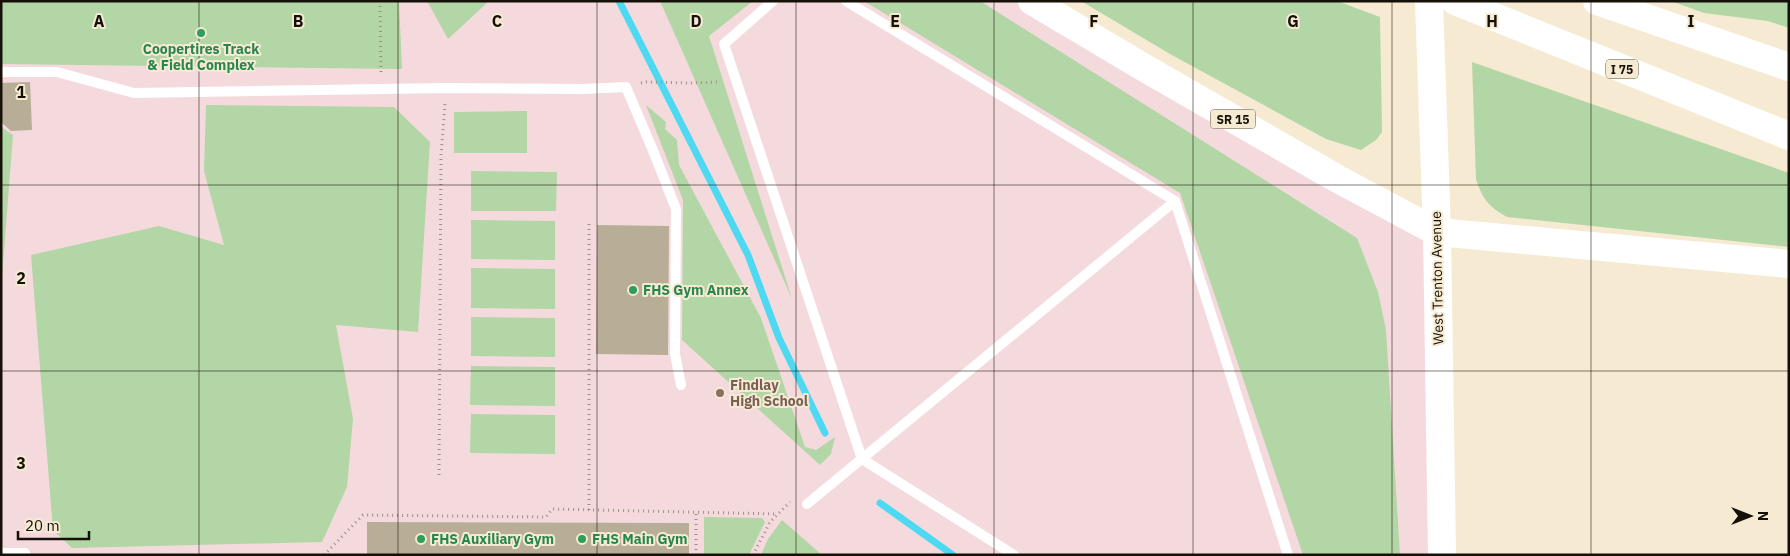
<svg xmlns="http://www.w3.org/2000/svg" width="1790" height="556" viewBox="0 0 1790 556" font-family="'IBM Plex Sans',sans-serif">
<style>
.education{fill:#f5dadd}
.green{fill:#b2d6a5}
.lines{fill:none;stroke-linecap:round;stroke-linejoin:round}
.stream{stroke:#4cd9f1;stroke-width:7}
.building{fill:#b8ad96}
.path{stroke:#9a9280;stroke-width:3;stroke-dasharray:1 4;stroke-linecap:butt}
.lane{stroke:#fff;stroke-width:10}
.primary{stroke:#fff;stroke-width:28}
.highway{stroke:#fff;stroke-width:28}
.grid{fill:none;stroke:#151108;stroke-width:1;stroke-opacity:0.55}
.leisure-dot{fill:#2e9e5b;stroke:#f6ead2;stroke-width:2}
.education-dot{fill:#8d6e63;stroke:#f6ead2;stroke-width:2}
.labels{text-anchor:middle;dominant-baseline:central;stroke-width:4;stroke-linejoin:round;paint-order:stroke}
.shield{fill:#f6ead2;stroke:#585245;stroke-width:1}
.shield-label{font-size:12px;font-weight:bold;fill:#151108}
.leisure-label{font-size:14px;font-weight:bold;fill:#27864d;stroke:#f6ead2;text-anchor:start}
.street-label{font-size:14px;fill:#151108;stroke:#f6ead2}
.education-label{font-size:14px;font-weight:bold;fill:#785e54;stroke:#f6ead2;text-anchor:start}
.grid-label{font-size:16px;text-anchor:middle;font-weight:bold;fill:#151108;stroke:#f6ead2;stroke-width:4;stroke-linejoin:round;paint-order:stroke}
</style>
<rect width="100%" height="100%" fill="#f6ead2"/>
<!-- education -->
<path class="education" d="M1 1H1032L1437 232 1443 555H1Z"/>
<!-- green -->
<g class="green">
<path d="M1 1H399L402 69 1 64Z"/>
<path d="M427 1H489L448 39Z"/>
<path d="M660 1H753L709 36 792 299Z"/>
<path d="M864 1H980L1357 238 1378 292 1386 330 1400 555H1303L1180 193Z"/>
<path d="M1081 1H1337L1380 17 1382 132 1376 140 1361 150 1326 139 1170 54Z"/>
<path d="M1671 1H1789V28L1768 21 1704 13Z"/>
<path d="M1472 62 1789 173V247L1507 217C1488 206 1483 200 1476 179Z"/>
<path d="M206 105 394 107 430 142 418 332 336 325 353 419 347 487 322 542 72 548 53 530 31 255 159 226 224 245 204 171Z"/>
<path d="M646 105 666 122 665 129 677 140 679 165 761 318 805 447 816 450 835 437 831 454 820 465 682 340 683 200Z"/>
<path d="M527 111V153H454V112Z"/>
<path d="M1 127 13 135 1 290Z"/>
<path d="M471 171 557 172 556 211H471Z"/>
<path d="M471 220 555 221V260L471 259Z"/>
<path d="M471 268 555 269V309L471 308Z"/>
<path d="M471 317 555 318V357L471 356Z"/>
<path d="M471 366 555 367V406L470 405Z"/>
<path d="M471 414 555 415V454L470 453Z"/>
<path d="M704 517 762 518 765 522 749 555H704Z"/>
<path d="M782 520 822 555H761L768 539Z"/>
</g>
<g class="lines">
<!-- stream -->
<g class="stream">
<path d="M619 1 748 255 779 338 825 433"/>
<path d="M880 503 953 555"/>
</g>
</g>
<!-- building -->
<g class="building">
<path d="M30 82 32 130 11 131 1 122V83Z"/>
<path d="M597 225 669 226 668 355 596 354Z"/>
<path d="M367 522 689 523V555H367Z"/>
</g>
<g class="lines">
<!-- path -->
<g class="path">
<path d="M380 1 381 74"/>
<path d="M641 83 646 82 690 83 719 82"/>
<path d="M439 475 441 155 445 104"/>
<path d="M589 510V224"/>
<path d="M324 555 363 515 546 517 552 509 778 514"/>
<path d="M696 555V512"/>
<path d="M753 555 770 522 790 502"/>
</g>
<!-- lane -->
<g class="lane">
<path d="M773 1 724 44 862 459 1014 555"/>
<path d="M846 1 1175 201"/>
<path d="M1 72H57L134 93 446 88 583 89 626 87 654 153 676 209 675 354 681 385"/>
<path d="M807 504 1175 201 1288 555"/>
<path d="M1 553H25"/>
</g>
<!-- primary -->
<path class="primary" d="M1429 1 1437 232 1442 555"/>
<!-- highway -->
<g class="highway">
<path d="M1032 1 1143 67 1336 178 1437 232 1789 264"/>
<path d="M1455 1 1789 136"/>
<path d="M1597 1 1789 67"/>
</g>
</g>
<!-- grid -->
<path class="grid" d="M199 1V555M398 1V555M597 1V555M796 1V555M994 1V555M1193 1V555M1392 1V555M1591 1V555M1 185H1789M1 371H1789"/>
<!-- markers -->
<g class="leisure-dot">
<circle cx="201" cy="33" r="5"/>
<circle cx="633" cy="290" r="5"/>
<circle cx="421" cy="539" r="5"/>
<circle cx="582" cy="539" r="5"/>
</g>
<circle class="education-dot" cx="720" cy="393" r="5"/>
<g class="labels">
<!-- shield labels -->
<g class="shield">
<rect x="1606" y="59.5" width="32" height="19" rx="4"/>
<rect x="1210.5" y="109.5" width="45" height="19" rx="4"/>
</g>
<g class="shield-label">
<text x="1622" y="69">I 75</text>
<text x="1233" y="119">SR 15</text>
</g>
<!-- leisure labels -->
<g class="leisure-label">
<text x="201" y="49" text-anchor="middle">Coopertires Track<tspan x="201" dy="16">&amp; Field Complex</tspan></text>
<text x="643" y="290">FHS Gym Annex</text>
<text x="431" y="539">FHS Auxiliary Gym</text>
<text x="592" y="539">FHS Main Gym</text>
</g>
<!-- street labels -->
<g class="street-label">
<text transform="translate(1437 278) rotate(-91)">West Trenton Avenue</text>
</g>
<!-- education labels -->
<g class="education-label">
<text x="730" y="385">Findlay<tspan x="730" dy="16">High School</tspan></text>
</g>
</g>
<g class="grid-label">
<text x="99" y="27">A</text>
<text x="298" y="27">B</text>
<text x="497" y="27">C</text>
<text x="696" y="27">D</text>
<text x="895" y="27">E</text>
<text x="1094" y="27">F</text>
<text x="1293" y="27">G</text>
<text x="1492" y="27">H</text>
<text x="1691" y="27">I</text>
<text x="21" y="98">1</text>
<text x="21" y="284">2</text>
<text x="21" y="469">3</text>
</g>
<!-- border -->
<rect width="1790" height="556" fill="none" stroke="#151108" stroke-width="5"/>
<!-- north arrow -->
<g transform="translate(1750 516) rotate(90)" stroke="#f6ead2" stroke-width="4" paint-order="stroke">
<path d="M0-4L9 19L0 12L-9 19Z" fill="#151108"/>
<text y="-8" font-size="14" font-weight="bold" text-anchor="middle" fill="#151108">N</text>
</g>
<!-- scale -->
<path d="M18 531v8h71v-8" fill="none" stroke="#151108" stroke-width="2.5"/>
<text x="25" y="531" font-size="15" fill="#151108" stroke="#f6ead2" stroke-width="4" paint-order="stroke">20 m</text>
</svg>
